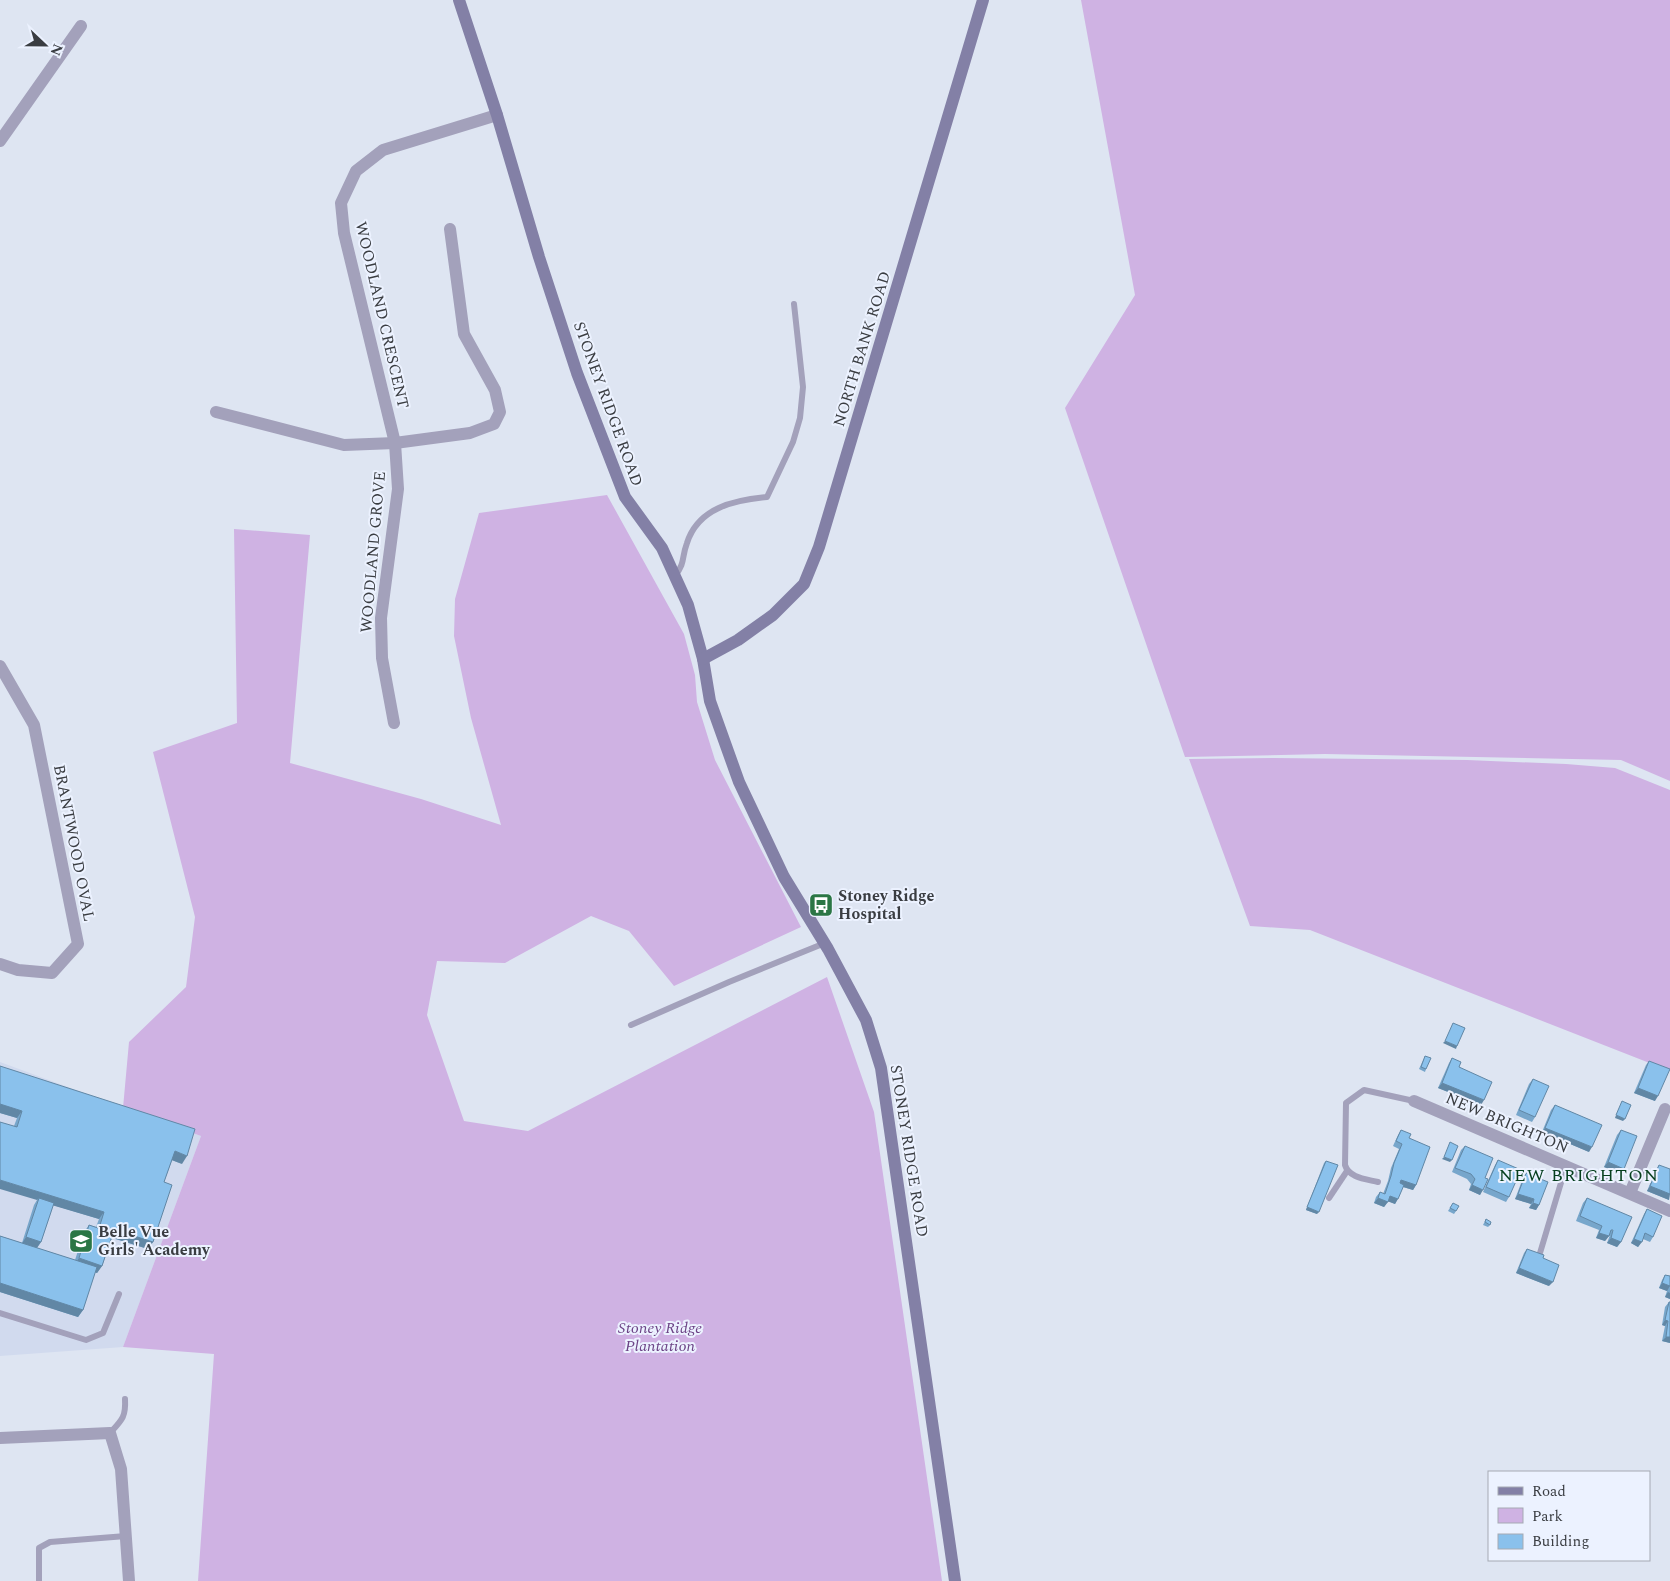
<svg xmlns="http://www.w3.org/2000/svg" width="1670" height="1581" viewBox="0 0 1670 1581" font-family="Spectral,serif">
<style>
.built{fill:#d1daee}
.green{fill:#cfb2e3}
.lines{fill:none;stroke-linecap:round;stroke-linejoin:round}
.lane{stroke:#a3a1bb;stroke-width:6}
.street{stroke:#a3a1bb;stroke-width:12}
.secondary{stroke:#8380a6;stroke-width:12}
.wall{fill:#77a6cb;fill-rule:evenodd}
.shaded-wall{fill:#6187a5}
.building{fill:#8ac1ec;stroke:#6187a5}
.labels{text-anchor:middle;dominant-baseline:central;stroke-width:4;stroke-linejoin:round;paint-order:stroke}
.street-label{font-size:16px;fill:#3a3d42;stroke:#ecf2ff}
.poi-label{font-size:16px;font-weight:bold;fill:#3a3d42;stroke:#ecf2ff;text-anchor:start}
.park-label{font-size:16px;font-style:italic;fill:#6c4386;stroke:#ecf2ff}
.neighbourhood-label{font-size:18px;letter-spacing:1px;fill:#063f1e;stroke:#ecf2ff}
</style>
<rect width="100%" height="100%" fill="#dee5f2"/>
<!-- built -->
<path class="built" d="M0 1062 201 1136 123 1347 0 1356Z"/>
<!-- green -->
<g class="green">
<path d="M1081 0H1670V781L1621 760 1325 754 1185 757 1065 408 1135 295Z"/>
<path d="M607 495 684 634 695 675 697 702 715 760 801 927 674 986 629 931 591 916 505 963 437 961 427 1015 464 1121 528 1131 827 977 874 1112 942 1581H198L214 1354 123 1347 201 1136 123 1108 129 1042 186 987 195 917 153 752 237 723 234 529 310 535 290 763 421 799 501 825 471 718 454 636 455 599 479 513Z"/>
<path d="M1274 758 1467 760 1566 764 1615 768 1670 790V1071L1310 930 1250 926 1189 759Z"/>
</g>
<g class="lines">
<!-- lane -->
<g class="lane">
<path d="M675 576C686 561 681 559 687 543 698 508 734 500 767 497L793 442 800 418 803 387 794 304"/>
<path d="M631 1025 729 982 825 943"/>
<path d="M1378 1182C1366 1179 1349 1178 1345 1165L1346 1103 1364 1090 1414 1101"/>
<path d="M1329 1198 1347 1171"/>
<path d="M1540 1253 1566 1166"/>
<path d="M0 1313 86 1340 103 1333 119 1294"/>
<path d="M110 1433C122 1420 126 1417 125 1399"/>
<path d="M39 1581V1548L50 1542 126 1536"/>
</g>
<!-- street -->
<g class="street">
<path d="M0 141 81 26"/>
<path d="M216 412 344 445 395 443 470 433 494 424 500 412 495 390 464 334 450 229"/>
<path d="M0 666 34 725 78 944 52 973 18 970 0 964"/>
<path d="M394 723 382 658 381 618 398 489 395 443 344 233 341 203 356 171 383 150 497 115"/>
<path d="M1414 1101 1670 1211"/>
<path d="M1630 1193 1665 1109"/>
<path d="M0 1438 110 1433 121 1469 129 1581"/>
</g>
<!-- secondary -->
<g class="secondary">
<path d="M459 0 497 115 539 257 577 373 625 497 662 548 688 605 703 659 710 701 739 782 784 877 828 949 866 1020 881 1068 955 1581"/>
<path d="M703 659 738 640 773 615 804 584 819 547 983 0"/>
</g>
</g>
<!-- wall -->
<g class="wall">
<path d="M1425 1056 1426 1069 1425 1072 1419 1069Z"/>
<path d="M1452 1058 1459 1067 1481 1105 1438 1088 1449 1063Z"/>
<path d="M1649 1061 1655 1101 1634 1093 1646 1065Z"/>
<path d="M0 1066 182 1164 172 1160 164 1182 153 1242 148 1249 112 1238 102 1266 97 1273 95 1272 83 1310 78 1317 0 1292V1236L22 1243 34 1205 37 1200 14 1126 17 1118 0 1113ZM53 1205 99 1219 96 1227 89 1225 84 1232 75 1260 37 1248 41 1242Z"/>
<path d="M1533 1079 1535 1117 1532 1122 1516 1115 1529 1084Z"/>
<path d="M1555 1105 1589 1152 1542 1132 1551 1110Z"/>
<path d="M1401 1130 1409 1138 1416 1185 1413 1190 1403 1187 1395 1204 1388 1201 1384 1207 1374 1203 1376 1197 1380 1192 1383 1194 1388 1181 1391 1168 1399 1149 1393 1146 1398 1135Z"/>
<path d="M1621 1130 1624 1169 1620 1173 1604 1167 1617 1135Z"/>
<path d="M1465 1146 1485 1178 1480 1195 1469 1190 1471 1184 1467 1179 1452 1172 1461 1150Z"/>
<path d="M1498 1160 1509 1197 1506 1202 1483 1192 1495 1165Z"/>
<path d="M1326 1161 1317 1214 1306 1210 1324 1163Z"/>
<path d="M1659 1165 1670 1175 1669 1200 1647 1191 1656 1170Z"/>
<path d="M1526 1173 1539 1205 1536 1210 1529 1208 1531 1204 1515 1199 1523 1178Z"/>
<path d="M1587 1198 1621 1242 1617 1247 1607 1243 1610 1235 1605 1241 1596 1238 1599 1230 1576 1221 1583 1203Z"/>
<path d="M1453 1203 1456 1211 1454 1214 1448 1211Z"/>
<path d="M1647 1209 1653 1237 1650 1242 1643 1239 1638 1247 1631 1243 1644 1214Z"/>
<path d="M1486 1219 1490 1225 1488 1227 1483 1225Z"/>
<path d="M1527 1249 1549 1286 1516 1273 1524 1253Z"/>
<path d="M1665 1275 1670 1276V1299L1665 1297 1667 1291 1659 1288 1662 1280Z"/>
<path d="M1669 1302 1670 1343 1662 1341 1665 1326 1662 1325 1665 1307Z"/>
</g>
<!-- shaded-wall -->
<g class="shaded-wall">
<path d="M1445 1041 1457 1046 1456 1049 1443 1043Z"/>
<path d="M1442 1083 1484 1100 1481 1105 1438 1088Z"/>
<path d="M1638 1088 1658 1096 1655 1101 1634 1093Z"/>
<path d="M0 1104 22 1111 17 1118 0 1113Z"/>
<path d="M1616 1115 1625 1119 1623 1121 1615 1118Z"/>
<path d="M1545 1128 1592 1147 1589 1152 1542 1132Z"/>
<path d="M175 1151 187 1156 182 1164 169 1159Z"/>
<path d="M1444 1157 1452 1160 1450 1162 1442 1159Z"/>
<path d="M1608 1162 1624 1169 1620 1173 1604 1167Z"/>
<path d="M0 1180 104 1212 99 1219 38 1201 39 1198 37 1200 0 1189Z"/>
<path d="M1401 1180 1416 1185 1413 1190 1397 1185Z"/>
<path d="M1472 1185 1483 1190 1480 1195 1469 1190Z"/>
<path d="M1650 1186 1670 1194 1669 1200 1647 1191Z"/>
<path d="M1518 1194 1534 1199 1531 1204 1515 1199Z"/>
<path d="M1390 1196 1398 1199 1395 1204 1387 1201Z"/>
<path d="M1378 1198 1388 1202 1384 1207 1374 1203Z"/>
<path d="M1533 1203 1539 1205 1536 1210 1529 1208Z"/>
<path d="M1307 1207 1319 1212 1317 1214 1306 1210Z"/>
<path d="M100 1225 153 1242 148 1249 94 1232Z"/>
<path d="M1599 1233 1609 1236 1605 1241 1596 1238Z"/>
<path d="M26 1237 41 1242 36 1249 21 1245Z"/>
<path d="M1611 1238 1621 1242 1617 1247 1607 1243Z"/>
<path d="M1634 1239 1642 1242 1638 1247 1631 1243Z"/>
<path d="M79 1258 102 1266 97 1273 74 1265Z"/>
<path d="M1519 1268 1553 1282 1549 1286 1516 1273Z"/>
<path d="M0 1283 83 1310 78 1317 0 1292Z"/>
<path d="M1662 1283 1670 1286 1667 1291 1659 1288Z"/>
<path d="M1668 1292 1670 1293V1299L1665 1297Z"/>
<path d="M1665 1320 1668 1321 1665 1326 1662 1325Z"/>
<path d="M1666 1337H1670V1343L1662 1341Z"/>
</g>
<!-- building -->
<g class="building">
<path d="M1453 1023 1465 1028 1457 1046 1445 1041Z"/>
<path d="M1425 1056 1431 1058 1426 1069 1421 1067Z"/>
<path d="M1452 1058 1461 1062 1459 1067 1492 1082 1484 1100 1442 1083Z"/>
<path d="M1649 1061 1670 1069 1658 1096 1638 1088Z"/>
<path d="M0 1066 195 1129 187 1156 175 1151 164 1182 172 1185 153 1242 100 1225 104 1212 0 1180V1122L17 1127 22 1111 0 1104Z"/>
<path d="M1533 1079 1549 1086 1535 1117 1519 1110Z"/>
<path d="M1622 1101 1631 1105 1625 1119 1616 1115Z"/>
<path d="M1555 1105 1602 1125 1592 1147 1545 1128Z"/>
<path d="M1401 1130 1411 1134 1409 1138 1430 1147 1416 1185 1401 1180 1400 1183 1404 1185 1398 1199 1390 1196 1388 1202 1378 1198 1380 1192 1385 1194 1391 1176 1394 1163 1402 1144 1396 1141Z"/>
<path d="M1621 1130 1637 1136 1624 1169 1608 1162Z"/>
<path d="M1450 1142 1458 1146 1452 1160 1444 1157Z"/>
<path d="M1465 1146 1493 1158 1485 1178 1488 1179 1483 1190 1472 1185 1475 1179 1471 1174 1455 1168Z"/>
<path d="M1498 1160 1521 1170 1509 1197 1486 1187Z"/>
<path d="M1326 1161 1338 1165 1319 1212 1307 1207Z"/>
<path d="M1659 1165 1670 1169V1194L1650 1186Z"/>
<path d="M1526 1173 1548 1182 1539 1205 1533 1203 1534 1199 1518 1194Z"/>
<path d="M39 1198 54 1203 41 1242 26 1237Z"/>
<path d="M1587 1198 1632 1217 1621 1242 1611 1238 1613 1230H1611L1609 1236 1599 1233 1602 1226 1580 1216Z"/>
<path d="M1453 1203 1459 1206 1456 1211 1450 1208Z"/>
<path d="M1647 1209 1662 1216 1653 1237 1645 1233 1642 1242 1634 1239Z"/>
<path d="M1486 1219 1491 1222 1490 1225 1485 1222Z"/>
<path d="M89 1225 113 1233 102 1266 79 1258Z"/>
<path d="M0 1236 97 1267 83 1310 0 1283Z"/>
<path d="M1527 1249 1544 1255 1543 1258 1559 1265 1553 1282 1519 1268Z"/>
<path d="M1665 1275 1670 1276V1286L1662 1283Z"/>
<path d="M1669 1302H1670V1337H1666L1668 1321 1665 1320Z"/>
</g>
<!-- icons -->
<defs>
<symbol id="bus-square" viewBox="-11 -11 22 22"><rect x="-9" y="-9" width="18" height="18" rx="4" fill="#2b7645" stroke="#ecf2ff"/><path d="M-5-6H5V4H4V6H2V4H-2V6H-4V4H-5ZM-3.5-4V0h7V-4ZM-3.5 1.2v1.5H-2V1.2ZM2 1.2v1.5H3.5V1.2Z" fill="#fff"/></symbol>
<symbol id="school-square" viewBox="-11 -11 22 22"><rect x="-9" y="-9" width="18" height="18" rx="4" fill="#2b7645" stroke="#ecf2ff"/><path d="M0-5L7-2L0 1L-7-2ZM-4 1L0 2.5L4 1V4Q0 6-4 4Z" fill="#fff"/></symbol>
</defs>
<g fill-rule="evenodd">
<use href="#bus-square" x="807" y="891" width="28" height="28"/>
<use href="#school-square" x="67" y="1227" width="28" height="28"/>
</g>
<g class="labels">
<!-- street labels -->
<g class="street-label">
<text transform="translate(382 315) rotate(77)">WOODLAND CRESCENT</text>
<text transform="translate(862 349) rotate(-73)">NORTH BANK ROAD</text>
<text transform="translate(608 404) rotate(70)">STONEY RIDGE ROAD</text>
<text transform="translate(373 552) rotate(-85)">WOODLAND GROVE</text>
<text transform="translate(74 843) rotate(79)">BRANTWOOD OVAL</text>
<text transform="translate(1507 1123) rotate(23)">NEW BRIGHTON</text>
<text transform="translate(909 1151) rotate(81)">STONEY RIDGE ROAD</text>
</g>
<!-- poi labels -->
<g class="poi-label">
<text x="838" y="896">Stoney Ridge<tspan x="838" dy="18">Hospital</tspan></text>
<text x="98" y="1232">Belle Vue<tspan x="98" dy="18">Girls' Academy</tspan></text>
</g>
<!-- park labels -->
<g class="park-label">
<text x="660" y="1328">Stoney Ridge<tspan x="660" dy="18">Plantation</tspan></text>
</g>
<!-- neighbourhood labels -->
<g class="neighbourhood-label">
<text x="1579" y="1175">NEW BRIGHTON</text>
</g>
</g>
<!-- legend -->
<rect x="1488" y="1471" width="162" height="90" fill="#ecf2ff" stroke="#a5aab3"/>
<rect x="1498" y="1487" width="25" height="8" fill="#8380a6" stroke="#a5aab3"/>
<text x="1532" y="1496" font-size="15" fill="#3a3d42">Road</text>
<rect x="1498" y="1508" width="25" height="15" fill="#cfb2e3" stroke="#a5aab3"/>
<text x="1532" y="1521" font-size="15" fill="#3a3d42">Park</text>
<rect x="1498" y="1534" width="25" height="15" fill="#8ac1ec" stroke="#a5aab3"/>
<text x="1532" y="1546" font-size="15" fill="#3a3d42">Building</text>
<!-- north arrow -->
<g transform="translate(45 45) rotate(112)" stroke="#ecf2ff" stroke-width="4" paint-order="stroke">
<path d="M0-4L9 19L0 12L-9 19Z" fill="#3a3d42"/>
<text y="-8" font-size="14" font-weight="bold" text-anchor="middle" fill="#3a3d42">N</text>
</g>
</svg>
